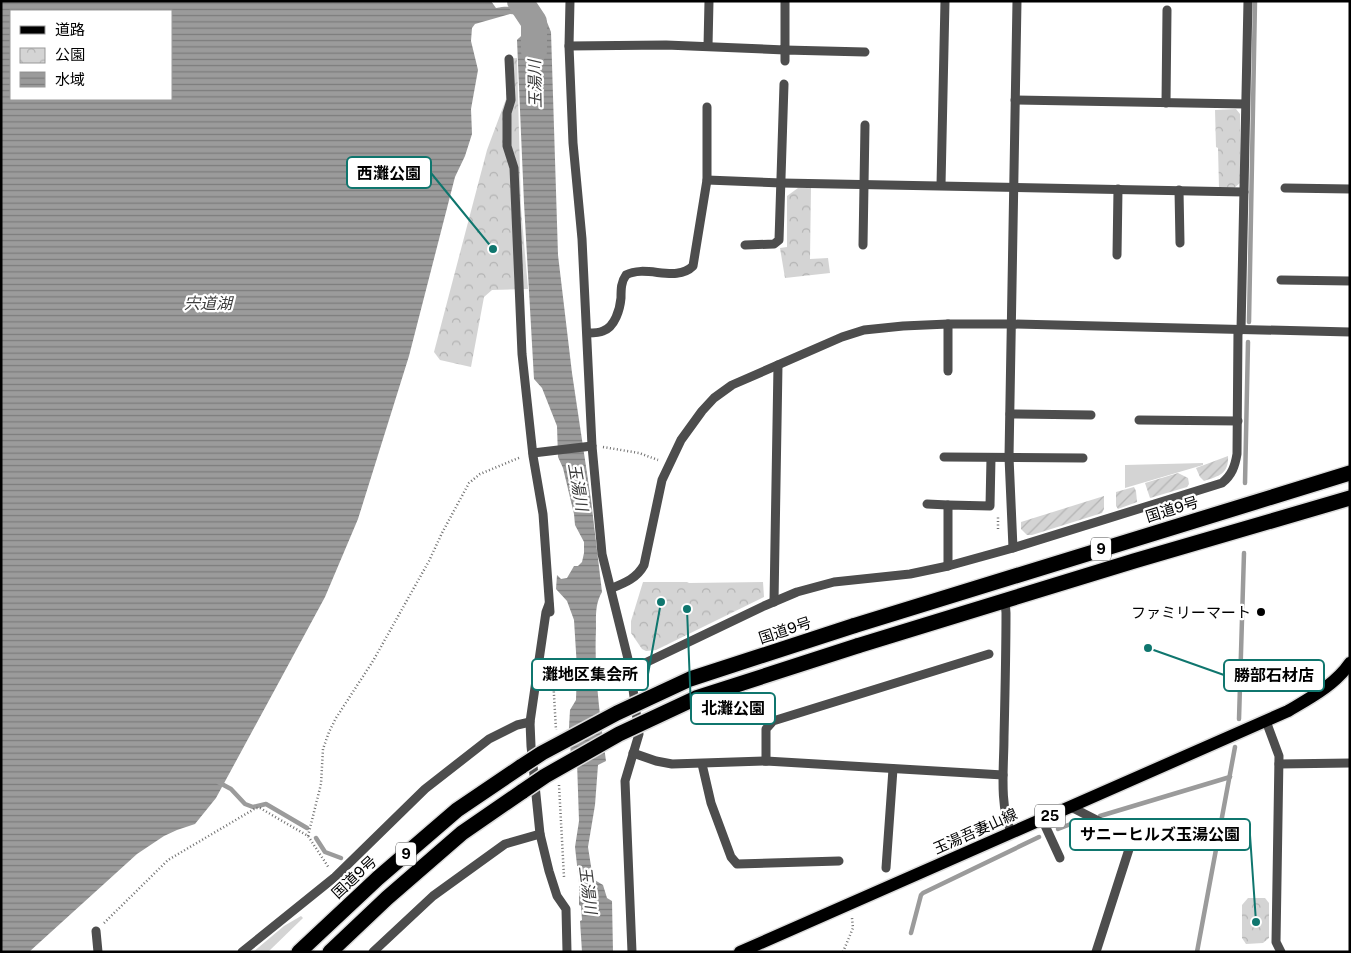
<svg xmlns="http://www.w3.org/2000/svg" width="1351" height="953" viewBox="0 0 1351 953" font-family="'Public Sans','Noto Sans JP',sans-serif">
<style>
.grass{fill:#d4d4d4}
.park{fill:url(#park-crowns)}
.garden{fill:url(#garden-furrows)}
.water{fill:url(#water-rules);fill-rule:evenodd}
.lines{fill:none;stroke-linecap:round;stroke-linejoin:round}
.stream{stroke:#9b9b9b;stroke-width:4.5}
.river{stroke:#9b9b9b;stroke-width:26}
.major-casing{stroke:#dbdbdb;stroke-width:15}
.highway-casing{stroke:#dbdbdb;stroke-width:18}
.path{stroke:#6f6f6f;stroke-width:2.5;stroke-dasharray:1 2.5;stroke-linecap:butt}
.minor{stroke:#4d4d4d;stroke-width:9}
.major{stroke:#000;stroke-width:12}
.highway{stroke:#000;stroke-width:15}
.highway-bridge-casing{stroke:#dbdbdb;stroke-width:18;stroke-linecap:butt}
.highway-bridge{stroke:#000;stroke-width:15}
.poi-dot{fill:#000;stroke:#fff;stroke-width:2}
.labels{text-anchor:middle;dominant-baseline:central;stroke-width:4.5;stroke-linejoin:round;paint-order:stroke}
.shield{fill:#fff;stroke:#4c4c4c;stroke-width:1}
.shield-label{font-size:14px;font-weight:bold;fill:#000}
.street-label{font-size:15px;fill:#000;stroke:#fff}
.poi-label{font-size:15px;fill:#000;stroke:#fff;text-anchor:end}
.water-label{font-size:16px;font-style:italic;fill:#3c3c3c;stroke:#fff}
.leader{fill:none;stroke:#0f766e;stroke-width:2}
.callout-dot{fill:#0f766e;stroke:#fff;stroke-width:2}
.callout{fill:#fff;stroke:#0f766e;stroke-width:2}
.callout-label{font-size:16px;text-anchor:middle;font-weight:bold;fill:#000}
</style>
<defs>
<pattern id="park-crowns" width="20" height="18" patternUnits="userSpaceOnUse" patternTransform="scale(1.25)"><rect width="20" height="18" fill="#d4d4d4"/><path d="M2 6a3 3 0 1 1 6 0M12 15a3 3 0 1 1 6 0" fill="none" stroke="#b4b4b4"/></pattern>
<pattern id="garden-furrows" width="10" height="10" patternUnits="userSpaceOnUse" patternTransform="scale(1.25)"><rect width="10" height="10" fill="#d4d4d4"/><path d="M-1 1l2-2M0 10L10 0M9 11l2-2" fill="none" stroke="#b4b4b4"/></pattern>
<pattern id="water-rules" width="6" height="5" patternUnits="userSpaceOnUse" patternTransform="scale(1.25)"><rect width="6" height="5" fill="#9b9b9b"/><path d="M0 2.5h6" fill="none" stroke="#7c7c7c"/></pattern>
</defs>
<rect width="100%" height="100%" fill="#fff"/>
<!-- grass -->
<g class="grass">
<path d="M1203 463V465L1125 488V465Z"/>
<path d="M301 916 303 918 268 952H253L284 926Z"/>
</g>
<!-- park -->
<g class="park">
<path d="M517 58 521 208 528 289 492 290 484 297 471 367 440 360 434 352 487 150 506 99V59Z"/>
<path d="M1236 109 1240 114V183L1234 188H1219L1218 148 1216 147 1215 110Z"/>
<path d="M798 188H811L810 259 828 258 830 273 785 278 780 248 787 247V196Z"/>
<path d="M643 582H687L689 583 763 582 764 597 656 650 646 651 642 649 631 633V621Z"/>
<path d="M1248 898H1265L1269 903V938L1263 943 1246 944 1242 938V905Z"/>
</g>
<!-- garden -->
<g class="garden">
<path d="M1228 456C1229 474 1219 476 1204 481L1200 477 1196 468Z"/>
<path d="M1178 473 1188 478 1189 484 1187 487 1150 498 1145 483Z"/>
<path d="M1134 487 1136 491 1137 502 1118 509 1116 506V492Z"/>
<path d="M1104 496V509L1102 513 1032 535H1027L1021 529V522Z"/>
</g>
<!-- water -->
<path class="water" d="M1 1H491L496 8C515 4 517 10 533 17L539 12 545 17 551 32 558 255 572 373 591 500 602 592C595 604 596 616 596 629 594 674 600 717 606 761L598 765 595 805 588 847 593 879 603 885 607 898 612 901 613 952H582L580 921 582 920 581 906 579 905V883L575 847 579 821 577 762 571 758 569 727 570 710 576 700 577 668 574 620 567 601 556 589 557 575 561 579 567 578 574 566H578L582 562 584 553V542L575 525 574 514 563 468 558 457 557 426 542 388 534 379 524 203 517 40C520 37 524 34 525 30 529 21 519 14 510 14L475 24 472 28 471 41 478 70 471 109 472 134 465 156 455 177 409 356 358 519 325 597 279 682 216 798 195 824 177 830 164 836 137 854 29 952H1ZM11 11H171V99H11Z"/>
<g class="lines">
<!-- stream -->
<g class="stream">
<path d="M1249 322 1255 1"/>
<path d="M1245 483 1248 342"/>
<path d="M1239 719 1244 553"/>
<path d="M218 782 231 789 245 804 253 807 266 804 307 828"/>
<path d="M1100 816 1230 777"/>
<path d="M1058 829 1081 820"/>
<path d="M316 838 325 852 341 858"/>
<path d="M911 933 921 895 923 893 1039 837"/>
<path d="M1197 952 1235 747"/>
</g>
<!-- river -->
<path class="river" d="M520 1 534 22V51"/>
<defs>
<path id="major" d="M740 952 1288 711C1310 698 1335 685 1350 663"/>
<g id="highway">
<path d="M853 626 1350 473"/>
<path d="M857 646 1134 561 1350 498"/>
<path d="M299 952 378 878 457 810 522 766"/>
<path d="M330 952 387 898 462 833 523 791"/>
</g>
</defs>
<!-- major casing -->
<use href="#major" class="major-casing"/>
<!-- highway casing -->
<use href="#highway" class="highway-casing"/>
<!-- path -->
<g class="path">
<path d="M603 447 639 453 658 460"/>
<path d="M998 529V515"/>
<path d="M552 660 556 730"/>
<path d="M559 785 564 877"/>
<path d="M308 836 321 784 323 749 329 732 336 718 373 661 429 561 442 533 469 483 480 474 521 457"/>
<path d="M104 923 168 860 256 808H260L308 836 329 868"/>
<path d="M843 952 853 928 852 918"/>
</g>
<!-- minor -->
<g class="minor">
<path d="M570 1 569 46 573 143 582 239 592 446 602 554 630 667 639 734 625 781 632 952"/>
<path d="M569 46 666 45 785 50V1"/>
<path d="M708 46 709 1"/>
<path d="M509 59 511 100 507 113V146L514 168 522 354 533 456 543 514 550 612"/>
<path d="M785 61V50L865 52"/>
<path d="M1015 100 1245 104"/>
<path d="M1166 103 1167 10"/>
<path d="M707 180 782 183 1244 192"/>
<path d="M941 185 945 1"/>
<path d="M1285 188 1350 189"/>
<path d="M1179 190 1180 243"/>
<path d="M745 245 774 244 779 240 784 84"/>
<path d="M863 245 865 125"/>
<path d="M1117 255 1118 189"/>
<path d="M1281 280 1350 281"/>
<path d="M948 324V371"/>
<path d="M1241 330 1248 1"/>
<path d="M588 333C593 333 599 333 603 331 615 327 620 309 621 298 621 289 621 282 626 275 646 264 676 283 693 266L707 180V107"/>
<path d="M1010 414 1091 415"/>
<path d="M1139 420 1238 421"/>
<path d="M533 453 592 446"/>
<path d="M944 457 1083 458"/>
<path d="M927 504 948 505"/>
<path d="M1013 548 1009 457 1017 1"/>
<path d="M948 566V505L990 506 991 458"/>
<path d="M612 588C625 583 637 578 644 565L662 480 681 440 702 411 714 398 732 385 842 337 864 330 903 326 948 324H1011L1350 332"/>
<path d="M1005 600 1006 613C1006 654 1005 695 1004 737 1004 767 999 803 1011 832"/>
<path d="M774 602 778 365"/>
<path d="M549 604 546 612 530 722 531 746 540 834 549 871 557 896 566 909 567 952"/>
<path d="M630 667 645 663 764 606 797 592 834 582 910 574 948 566 1013 548 1222 483C1232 475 1235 466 1237 454L1238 330"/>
<path d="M1266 721 1279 756 1276 942 1281 952"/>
<path d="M633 753 656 761 672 764 766 761 1003 775"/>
<path d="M766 761V729L773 721 989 654"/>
<path d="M702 764 711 803 731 857 737 864 839 861"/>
<path d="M1279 764 1350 763"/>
<path d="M1071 807 1124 834 1129 837 1131 843 1096 952"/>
<path d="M1042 819 1060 858"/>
<path d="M886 868 893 769"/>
<path d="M96 931 98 952"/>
<path d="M242 952 335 877 425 789 489 739 517 725 530 722"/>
<path d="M373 952 433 896 505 844 540 834"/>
</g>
<!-- major -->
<use href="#major" class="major"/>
<!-- highway -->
<use href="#highway" class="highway"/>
<defs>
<g id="highway-bridge">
<path d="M522 766 542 753 617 713 690 679 853 626"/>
<path d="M523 791 545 776 619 734 696 698 857 646"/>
</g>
</defs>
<!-- highway-bridge casing -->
<use href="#highway-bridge" class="highway-bridge-casing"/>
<!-- highway-bridge -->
<use href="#highway-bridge" class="highway-bridge"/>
</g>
<!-- markers -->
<circle class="poi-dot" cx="1261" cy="612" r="5"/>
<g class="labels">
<!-- shield labels -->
<g class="shield">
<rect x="1091" y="537.5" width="20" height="23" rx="4"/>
<rect x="1035" y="804.5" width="30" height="23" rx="4"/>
<rect x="396" y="842.5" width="20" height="23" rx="4"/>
</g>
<g class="shield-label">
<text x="1101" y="549">9</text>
<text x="1050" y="816">25</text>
<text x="406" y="854">9</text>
</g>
<!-- street labels -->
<g class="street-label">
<text transform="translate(1172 509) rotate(-17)">国道9号</text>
<text transform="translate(785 630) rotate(-18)">国道9号</text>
<text transform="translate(975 831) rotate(-24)">玉湯吾妻山線</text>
<text transform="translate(354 877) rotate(-43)">国道9号</text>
</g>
<!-- poi labels -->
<g class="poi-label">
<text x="1251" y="612">ファミリーマート</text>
</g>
<!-- water labels -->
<g class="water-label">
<text transform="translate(535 84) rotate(-91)">玉湯川</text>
<text x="208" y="303">宍道湖</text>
<text transform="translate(578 487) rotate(80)">玉湯川</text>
<text transform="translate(588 890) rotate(83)">玉湯川</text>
</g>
</g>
<!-- callouts -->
<path class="leader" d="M493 249L431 173M661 602L648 674M1148 648L1224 675M687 609L691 709M1256 922L1250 835"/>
<g class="callout-dot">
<circle cx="493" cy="249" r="5"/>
<circle cx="661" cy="602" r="5"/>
<circle cx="1148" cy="648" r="5"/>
<circle cx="687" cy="609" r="5"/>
<circle cx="1256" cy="922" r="5"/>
</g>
<g class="callout">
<rect x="347" y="157" width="84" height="31" rx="5"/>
<rect x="532" y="659" width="116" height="31" rx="5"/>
<rect x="1224" y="660" width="100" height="31" rx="5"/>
<rect x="691" y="693" width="84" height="31" rx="5"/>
<rect x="1070" y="819" width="180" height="31" rx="5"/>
</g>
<g class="callout-label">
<text x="389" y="179">西灘公園</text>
<text x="590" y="680">灘地区集会所</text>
<text x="1274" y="681">勝部石材店</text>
<text x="733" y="714">北灘公園</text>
<text x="1160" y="840">サニーヒルズ玉湯公園</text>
</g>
<!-- border -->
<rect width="1351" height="953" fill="none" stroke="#000000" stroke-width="5"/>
<!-- legend -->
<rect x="10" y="10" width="162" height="90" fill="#ffffff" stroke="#999999"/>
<rect x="20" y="26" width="25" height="8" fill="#000000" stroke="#999999"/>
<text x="55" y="35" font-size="15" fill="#000000">道路</text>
<rect x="20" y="48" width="25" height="15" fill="url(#park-crowns)" stroke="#999999"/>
<text x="55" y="60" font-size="15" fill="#000000">公園</text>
<rect x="20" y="72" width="25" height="15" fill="url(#water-rules)" stroke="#999999"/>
<text x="55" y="85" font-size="15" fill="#000000">水域</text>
</svg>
